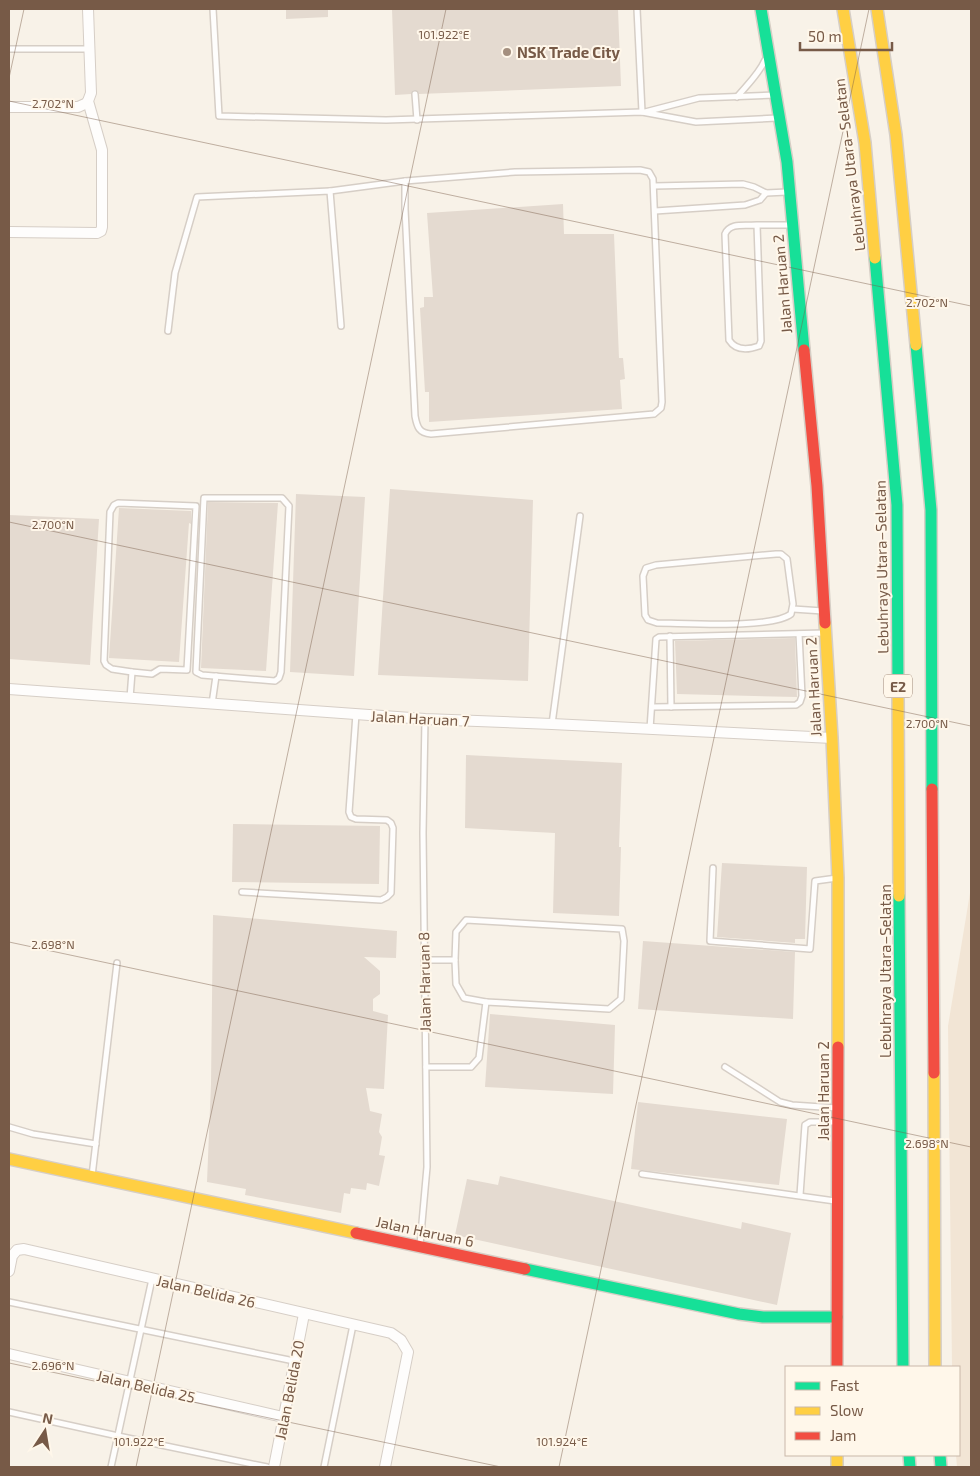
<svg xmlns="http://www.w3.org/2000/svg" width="980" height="1476" viewBox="0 0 980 1476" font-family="'Exo 2',sans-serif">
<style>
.residential{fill:#f2e5d5}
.building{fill:#e4dad0}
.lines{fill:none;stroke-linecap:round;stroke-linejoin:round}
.lane-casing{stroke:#d6cec6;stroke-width:8}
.street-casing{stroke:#d6cec6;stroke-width:12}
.fast-casing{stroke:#d6cec5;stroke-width:14}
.slow-casing{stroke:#d6cec5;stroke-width:14}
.jam-casing{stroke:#d6cec5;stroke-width:14}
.lane{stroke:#fefdfc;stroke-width:5}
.street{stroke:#fefdfc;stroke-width:10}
.fast{stroke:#16e098;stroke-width:11}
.slow{stroke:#ffcf43;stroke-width:11}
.jam{stroke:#f24e42;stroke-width:11}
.ticks{fill:none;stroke:#775a47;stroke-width:1;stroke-opacity:0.45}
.poi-dot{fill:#a48f7f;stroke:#fff7ea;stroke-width:2}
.labels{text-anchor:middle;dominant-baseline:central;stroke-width:4;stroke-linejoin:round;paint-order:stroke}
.shield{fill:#fff7ea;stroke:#a08978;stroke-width:1}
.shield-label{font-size:14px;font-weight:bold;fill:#775a47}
.poi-label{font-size:15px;font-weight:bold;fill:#775a47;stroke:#fff7ea;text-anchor:start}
.street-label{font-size:15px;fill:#775a47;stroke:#fff7ea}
.ticks-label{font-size:12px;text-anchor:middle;fill:#775a47;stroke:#fff7ea;stroke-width:4;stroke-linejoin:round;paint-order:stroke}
</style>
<rect width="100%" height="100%" fill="#f8f2e8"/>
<!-- residential -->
<path class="residential" d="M971 887V1467H957L956 1455H959V1367H952L948 1026Z"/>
<!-- building -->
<g class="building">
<path d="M286 9H328V17L286 19Z"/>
<path d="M392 9H618L621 86 419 94 418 91 415 90 412 91 411 94 395 95Z"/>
<path d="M563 204 564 234H614L619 358H623L625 379 620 380 622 409 429 422V392H425L420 308 424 307V297H433L427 213Z"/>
<path d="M390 489 533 500 528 681 378 675Z"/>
<path d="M296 494 365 497 354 676 290 672Z"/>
<path d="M208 502 278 503 266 671 201 668Z"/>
<path d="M119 508 191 511V524L189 523 179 662 109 658Z"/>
<path d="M9 515 99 519 90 665 9 659Z"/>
<path d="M795 638 797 697 677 694 675 641Z"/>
<path d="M466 755 622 763 619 847H621L619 916 553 913 555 833 465 828Z"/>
<path d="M233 824 380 826 379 884 232 882Z"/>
<path d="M722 863 807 867 805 939H795V943L717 937Z"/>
<path d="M213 915 397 931 396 958 364 957 380 971V994L373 999V1011L388 1015 384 1089 366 1088 370 1111 382 1114 379 1132 382 1137 379 1155 385 1156 379 1186 367 1183 366 1190 351 1188 350 1194 344 1193 341 1213 245 1195 246 1189 207 1182 211 1084Z"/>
<path d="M643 941 795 952 793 1019 638 1009Z"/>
<path d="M490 1014 615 1025 613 1094 485 1087Z"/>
<path d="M638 1102 787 1119 779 1185 631 1169Z"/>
<path d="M500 1176 741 1229 742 1222 791 1233 777 1305 455 1235 467 1179 498 1185Z"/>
</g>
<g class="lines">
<defs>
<g id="lane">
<path d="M213 9 219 116 386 120 642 112 696 122 777 118"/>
<path d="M637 9 642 112"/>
<path d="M9 49H89"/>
<path d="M415 94 417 120"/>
<path d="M737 97C747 85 759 74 765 60"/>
<path d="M645 112 699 98 775 95"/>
<path d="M640 170 649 172 653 179 662 402 661 408 654 414 431 434C419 433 417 427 415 416L405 209V181L515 172Z"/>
<path d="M654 186 743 184 754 187 766 193 787 192"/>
<path d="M330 191 405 181"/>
<path d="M655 211 745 205 760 200 766 193"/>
<path d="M757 225C745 226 730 222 725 234L729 340C736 351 748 350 759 346L761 341 757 225H789"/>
<path d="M168 331 175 273 197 197 330 191 341 326"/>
<path d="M204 498H282L289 506 281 672 279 678 275 681 202 675 196 672Z"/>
<path d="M118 503 196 506 187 670 160 669 152 674 132 672 112 669 106 665 104 661 110 512 114 505Z"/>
<path d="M776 554H781L787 559 793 604 791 614C772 629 685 623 657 623L648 620 645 615 643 576 646 568 656 565Z"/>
<path d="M793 609 823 611"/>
<path d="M670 636 671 707"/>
<path d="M130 698 132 672"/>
<path d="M212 704 216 676"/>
<path d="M652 707 796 705 800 702 802 696 799 634"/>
<path d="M552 724 580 516"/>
<path d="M650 729 656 639 659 637 825 633"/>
<path d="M713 868 710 941 810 949 815 881 837 878"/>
<path d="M242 892 381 900 387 897 391 893 393 828 391 823 387 820 356 819 351 817 349 812 356 714"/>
<path d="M424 960H455L456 932 466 920 622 929 624 941 621 999 609 1009 486 1002 479 1058 471 1067H426"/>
<path d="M455 960 456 984 464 998 486 1002"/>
<path d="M725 1067 780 1102 792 1105 837 1108"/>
<path d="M9 1127 33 1134 96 1144"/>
<path d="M642 1174 835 1201"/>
<path d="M92 1176 117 963"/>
<path d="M800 1195 805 1125 810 1122H835"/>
<path d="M420 1245 427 1167 423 833 425 719"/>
<path d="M9 1302 294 1361"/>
<path d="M9 1412 118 1436 267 1467"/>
<path d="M111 1467 152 1279"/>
<path d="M324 1467 353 1325"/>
</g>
<g id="street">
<path d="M9 107H78L87 103 88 101"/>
<path d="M9 232 97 233 101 231 102 227V150L88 101 91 93 88 9"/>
<path d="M9 689 425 719 552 724 832 738"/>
<path d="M9 1271 12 1256 17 1250 24 1249 391 1333 401 1340 408 1352 385 1467"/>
<path d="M9 1354 283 1417"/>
<path d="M274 1467 304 1314"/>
</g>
<g id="fast">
<path d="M761 9 787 162 804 350"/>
<path d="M875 258 897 505 898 694"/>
<path d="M916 345 931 510 932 789"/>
<path d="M899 896 903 1367"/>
<path d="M525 1269 739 1314 763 1317H837"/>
<path d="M909 1455 910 1467"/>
<path d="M940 1455 941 1467"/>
</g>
<g id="slow">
<path d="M843 9 865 143 875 258"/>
<path d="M877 9 896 135 916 345"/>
<path d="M825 623 832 738 838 878V1047"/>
<path d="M898 694 899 896"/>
<path d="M934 1073 935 1367"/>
<path d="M9 1159 356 1233"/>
<path d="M837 1455V1467"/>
</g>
<g id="jam">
<path d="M804 350 817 486 825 623"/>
<path d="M932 789 934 1073"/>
<path d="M356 1233 525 1269"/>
<path d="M837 1367 838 1047"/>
</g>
</defs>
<!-- lane casing -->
<use href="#lane" class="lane-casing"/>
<!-- street casing -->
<use href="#street" class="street-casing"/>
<!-- fast casing -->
<use href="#fast" class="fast-casing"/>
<!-- slow casing -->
<use href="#slow" class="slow-casing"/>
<!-- jam casing -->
<use href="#jam" class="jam-casing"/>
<!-- lane -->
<use href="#lane" class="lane"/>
<!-- street -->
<use href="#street" class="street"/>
<!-- fast -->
<use href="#fast" class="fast"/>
<!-- slow -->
<use href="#slow" class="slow"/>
<!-- jam -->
<use href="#jam" class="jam"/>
</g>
<!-- ticks -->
<path class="ticks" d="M9 78 24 9M9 101 971 306M9 522 971 726M9 942 971 1147M9 1363 501 1467M136 1467 446 9M559 1467 869 9"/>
<!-- markers -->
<circle class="poi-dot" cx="507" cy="52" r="5"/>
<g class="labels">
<!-- shield labels -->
<rect class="shield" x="884" y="674.5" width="28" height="23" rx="4"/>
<g class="shield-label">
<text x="898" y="686">E2</text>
</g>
<!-- poi labels -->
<g class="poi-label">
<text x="517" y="52">NSK Trade City</text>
</g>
<!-- street labels -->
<g class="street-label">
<text transform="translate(849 165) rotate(-97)">Lebuhraya Utara–Selatan</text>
<text transform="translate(782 284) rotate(-95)">Jalan Haruan 2</text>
<text transform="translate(881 567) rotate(-91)">Lebuhraya Utara–Selatan</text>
<text transform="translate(813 687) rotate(-93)">Jalan Haruan 2</text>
<text transform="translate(420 718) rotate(3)">Jalan Haruan 7</text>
<text transform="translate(885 971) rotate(-90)">Lebuhraya Utara–Selatan</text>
<text transform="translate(424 982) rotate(-91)">Jalan Haruan 8</text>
<text transform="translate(823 1091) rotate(-90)">Jalan Haruan 2</text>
<text transform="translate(425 1231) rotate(12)">Jalan Haruan 6</text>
<text transform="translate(206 1291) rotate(13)">Jalan Belida 26</text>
<text transform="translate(146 1386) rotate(13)">Jalan Belida 25</text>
<text transform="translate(289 1390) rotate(-79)">Jalan Belida 20</text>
</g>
</g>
<g class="ticks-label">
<text x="444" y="39">101.922°E</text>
<text x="53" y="108">2.702°N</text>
<text x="927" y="307">2.702°N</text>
<text x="53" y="529">2.700°N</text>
<text x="927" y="728">2.700°N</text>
<text x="53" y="949">2.698°N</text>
<text x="927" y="1148">2.698°N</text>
<text x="53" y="1370">2.696°N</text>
<text x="139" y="1446">101.922°E</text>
<text x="562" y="1446">101.924°E</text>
</g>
<!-- border -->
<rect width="980" height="1476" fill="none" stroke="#775a47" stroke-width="20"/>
<!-- legend -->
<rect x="785" y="1366" width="175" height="90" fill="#fff7ea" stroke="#c9b8a9"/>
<rect x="795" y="1382" width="25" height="8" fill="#16e098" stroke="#c9b8a9"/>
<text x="830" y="1391" font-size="15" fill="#775a47">Fast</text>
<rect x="795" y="1407" width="25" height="8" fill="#ffcf43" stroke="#c9b8a9"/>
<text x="830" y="1416" font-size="15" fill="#775a47">Slow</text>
<rect x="795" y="1432" width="25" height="8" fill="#f24e42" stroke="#c9b8a9"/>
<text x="830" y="1441" font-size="15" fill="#775a47">Jam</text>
<!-- north arrow -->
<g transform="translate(45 1431) rotate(12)" stroke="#fff7ea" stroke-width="4" paint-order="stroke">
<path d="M0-4L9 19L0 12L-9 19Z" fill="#775a47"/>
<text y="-8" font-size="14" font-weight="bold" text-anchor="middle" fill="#775a47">N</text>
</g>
<!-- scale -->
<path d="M800 42v8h92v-8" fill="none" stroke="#775a47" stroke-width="2.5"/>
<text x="808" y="42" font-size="15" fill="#775a47" stroke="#fff7ea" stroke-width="4" paint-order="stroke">50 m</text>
</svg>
